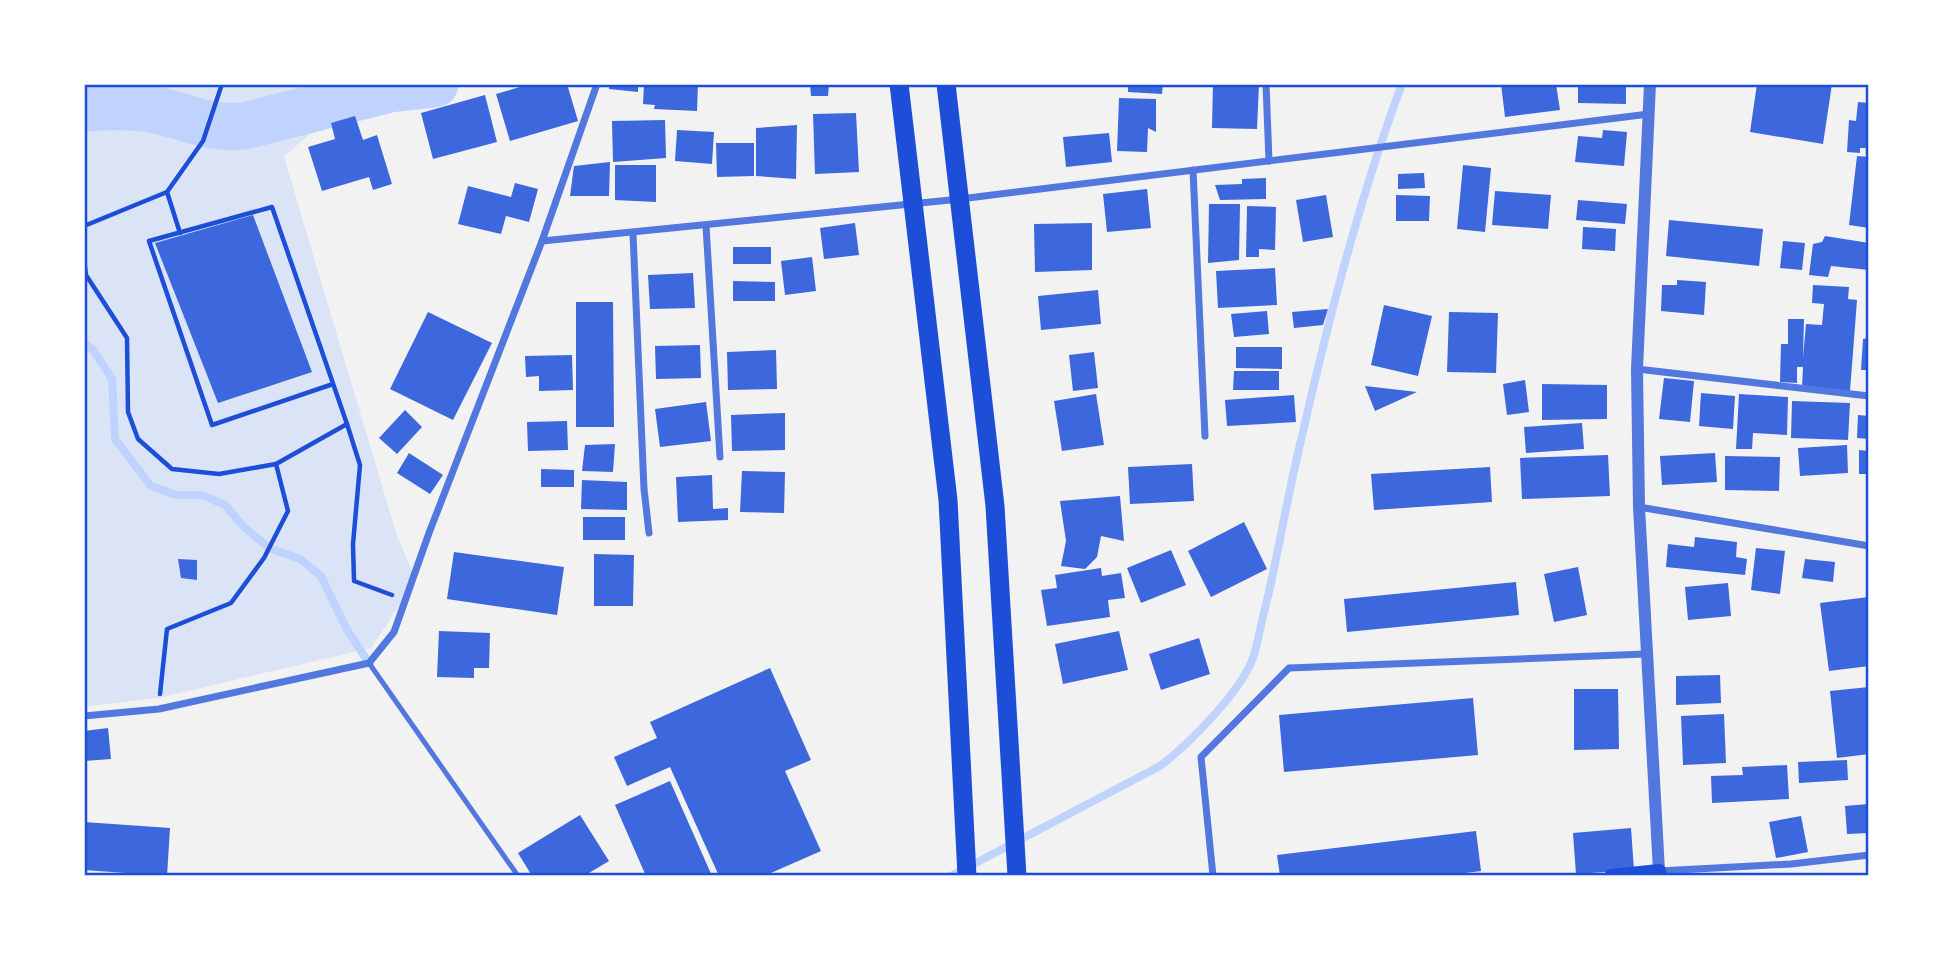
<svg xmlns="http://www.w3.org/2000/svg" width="1953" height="960" viewBox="0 0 1953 960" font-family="'DejaVu Sans',sans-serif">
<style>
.green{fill:#dbe4f7}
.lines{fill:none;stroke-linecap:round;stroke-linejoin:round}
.stream{stroke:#bfd3fe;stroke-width:8}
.river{stroke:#bfd3fe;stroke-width:47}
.building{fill:#3d67dc}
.path{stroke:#1d4ed8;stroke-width:4.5}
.service{stroke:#5277de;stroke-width:5}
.minor{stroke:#5277de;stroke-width:7}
.tertiary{stroke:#5277de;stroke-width:12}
.secondary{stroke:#1d4ed8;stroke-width:14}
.trunk{stroke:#1d4ed8;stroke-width:19}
.neatline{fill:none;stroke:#1d4ed8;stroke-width:2.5}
</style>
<rect width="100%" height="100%" fill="#f2f2f2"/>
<!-- green -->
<path class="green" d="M84 84H366L284 157 397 536 416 580 371 648 163 697 84 707Z"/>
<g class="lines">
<!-- stream -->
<g class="stream">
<path d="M84 342 94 351 112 379 115 439 151 486 176 495H202L225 505 244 527 269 548 300 559 321 576 346 628 369 663"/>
<path d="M951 876 1160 766C1188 745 1237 695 1251 663 1257 649 1259 632 1263 617 1276 566 1284 514 1296 462 1325 334 1356 207 1402 84"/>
</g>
<!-- river -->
<path class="river" d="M84 108C107 106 128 106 151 109 187 116 204 129 244 126L390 89 435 84"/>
</g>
<!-- building -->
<g class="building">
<path d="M530 84H567L578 121 510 141 496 94Z"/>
<path d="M609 84H638V92L609 89Z"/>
<path d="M644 84H698L697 111 654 109 655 105 643 104Z"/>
<path d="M810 84H829L828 96H811Z"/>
<path d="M1128 84H1163L1162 94 1128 92Z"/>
<path d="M1213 84H1259L1257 129 1212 128Z"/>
<path d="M1501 84H1556L1560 110 1505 117Z"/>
<path d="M1578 84H1626V104L1578 103Z"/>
<path d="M1757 84H1832L1823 144 1750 132Z"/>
<path d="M485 95 497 142 433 159 421 113Z"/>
<path d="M1119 98 1156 99V132L1148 128 1147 152 1117 151Z"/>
<path d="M1858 102 1869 103V148H1860V153L1847 152 1849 120 1856 121Z"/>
<path d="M856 113 859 172 815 174 813 114Z"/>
<path d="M355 116 363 140 377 135 392 184 373 190 369 177 322 191 308 147 335 139 331 123Z"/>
<path d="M665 120 666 158 613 162 612 121Z"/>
<path d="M797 125 796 179 756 176V128Z"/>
<path d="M677 130 714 132 712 164 675 161Z"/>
<path d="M1603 130 1627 132 1624 166 1575 162 1578 136 1602 138Z"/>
<path d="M1109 133 1112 162 1066 167 1063 137Z"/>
<path d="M716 143H754V176L717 177Z"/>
<path d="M1857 156 1869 157V228L1849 225Z"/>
<path d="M610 162 609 196H570L574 166Z"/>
<path d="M615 165H656V202L615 200Z"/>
<path d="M1463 165 1491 168 1485 232 1457 229Z"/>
<path d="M1424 173 1425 188 1398 189V174Z"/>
<path d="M1266 178V199L1220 200 1215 185 1242 184V179Z"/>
<path d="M515 183 538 189 529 222 506 216 501 234 458 224 468 186 511 197Z"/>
<path d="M1147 189 1151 228 1107 232 1103 194Z"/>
<path d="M1495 191 1551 195 1548 229 1492 225Z"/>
<path d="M1326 195 1333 237 1303 242 1296 200Z"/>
<path d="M1396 195 1430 196 1429 221H1396Z"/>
<path d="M1578 200 1627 204 1625 224 1576 220Z"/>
<path d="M1209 204H1240L1239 260 1208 263Z"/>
<path d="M1247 206 1276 207 1275 250 1259 249V257H1246Z"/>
<path d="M253 215 312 372 218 403 155 243Z"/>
<path d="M1669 220 1763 229 1759 266 1666 256Z"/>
<path d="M855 223 859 255 824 259 820 228Z"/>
<path d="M1092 223V270L1035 272 1034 224Z"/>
<path d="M1583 227 1616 229 1615 251 1582 249Z"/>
<path d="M1825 236 1869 243V270L1831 266 1828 277 1809 275 1813 244 1822 242Z"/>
<path d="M1783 241 1805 243 1802 270 1780 268Z"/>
<rect x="733" y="247" width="38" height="17"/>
<path d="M812 257 816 291 785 295 781 261Z"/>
<path d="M1275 268 1277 305 1218 308 1216 271Z"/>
<path d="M693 273 695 308 650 309 648 275Z"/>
<path d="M1677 280 1706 282 1704 315 1661 311 1662 285H1677Z"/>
<path d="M733 281 775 282V301H733Z"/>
<path d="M1813 285 1849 287 1848 299 1857 300 1850 391 1802 387 1803 367H1797V383L1780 382 1781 344H1788V319H1804L1803 358 1806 324 1822 325 1824 304 1812 303Z"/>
<path d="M1098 290 1101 324 1041 330 1038 296Z"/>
<path d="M576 302H613L614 427H576Z"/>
<path d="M1384 305 1432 316 1418 376 1371 365Z"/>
<path d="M1328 309 1323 325 1294 328 1292 312Z"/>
<path d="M1267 311 1269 334 1234 337 1231 314Z"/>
<path d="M428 312 492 343 453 420 390 389Z"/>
<path d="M1449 312 1498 313 1496 373 1447 372Z"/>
<path d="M1869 338V370H1861L1863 339Z"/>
<path d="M700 345 701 378 656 379 655 346Z"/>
<path d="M1236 347H1282V369L1236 368Z"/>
<path d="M776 350 777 389 728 390 727 352Z"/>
<path d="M1094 352 1098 388 1073 391 1069 355Z"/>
<path d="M572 355 573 390 539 391V376L526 377 525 356Z"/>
<path d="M1234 371H1279V390H1233Z"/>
<path d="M1664 378 1694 381 1690 422 1659 419Z"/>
<path d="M1525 380 1529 412 1507 415 1503 384Z"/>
<path d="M1542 384 1607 385V419L1542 420Z"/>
<path d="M1365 386 1417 392 1375 411Z"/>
<path d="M1701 393 1735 396 1733 429 1699 426Z"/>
<path d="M1096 394 1104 445 1062 451 1054 401Z"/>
<path d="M1739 394 1788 397 1787 435 1753 433 1752 449H1736Z"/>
<path d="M1294 395 1296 422 1227 426 1225 400Z"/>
<path d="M1792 401 1850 403 1848 440 1791 438Z"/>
<path d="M706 402 711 441 660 447 655 409Z"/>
<path d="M405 410 422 427 397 454 379 438Z"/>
<path d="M785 413V450L732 451 731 415Z"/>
<path d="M1858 415 1869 416V439L1857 438Z"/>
<path d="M567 421 568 450 528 451 527 422Z"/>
<path d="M1582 423 1584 449 1526 453 1524 427Z"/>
<path d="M615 444 613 472 582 471 585 445Z"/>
<path d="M1847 445 1848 473 1800 476 1798 448Z"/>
<path d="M1859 450 1869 451V474H1859Z"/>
<path d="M409 453 443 475 430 494 397 473Z"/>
<path d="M1715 453 1717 482 1662 485 1660 456Z"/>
<path d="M1608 455 1610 496 1522 499 1520 458Z"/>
<path d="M1725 456 1780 457 1779 491 1725 490Z"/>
<path d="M1192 464 1194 501 1130 504 1128 467Z"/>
<path d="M1490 467 1492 502 1374 510 1371 474Z"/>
<path d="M541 469 574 470V487H541Z"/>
<path d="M742 471 785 472 784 513 740 512Z"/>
<path d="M712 475 713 509 728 508V520L678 522 676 477Z"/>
<path d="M582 480 627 482V510L581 509Z"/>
<path d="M1120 496 1124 541 1101 536 1097 557 1085 569 1061 566 1066 541 1060 501Z"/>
<rect x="583" y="517" width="42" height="23"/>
<path d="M1244 522 1267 569 1211 597 1188 551Z"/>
<path d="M1695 537 1737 542 1736 557 1747 559 1745 575 1666 567 1668 544 1694 547Z"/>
<path d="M1756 548 1785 551 1780 594 1751 590Z"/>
<path d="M1171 550 1186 585 1141 603 1127 568Z"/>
<path d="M454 552 564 567 557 615 447 599Z"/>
<path d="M594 554 634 555 633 606H594Z"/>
<path d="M178 559 197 560V580L181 578Z"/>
<path d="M1805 559 1835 562 1833 582 1802 578Z"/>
<path d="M1578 567 1587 615 1554 622 1544 574Z"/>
<path d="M1101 568 1102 576 1121 573 1125 598 1108 600 1110 617 1047 626 1041 590 1057 588 1055 575Z"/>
<path d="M1516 582 1519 615 1347 632 1344 599Z"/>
<path d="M1728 583 1731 616 1688 620 1685 587Z"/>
<path d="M1869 597V666L1829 671 1820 603Z"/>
<path d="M439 631 490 633 489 668H474V678L437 677Z"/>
<path d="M1119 631 1128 670 1063 684 1055 644Z"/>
<path d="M1199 638 1210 674 1161 690 1149 654Z"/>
<path d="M770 668 811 760 785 771 821 851 764 876H719L670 767 627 786 614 757 657 738 650 722Z"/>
<path d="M1720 675 1721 703 1676 705V676Z"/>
<path d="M1869 687V754L1837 758 1830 691Z"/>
<path d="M1574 689H1618L1619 749 1574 750Z"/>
<path d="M1473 698 1478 755 1284 772 1279 715Z"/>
<path d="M1724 714 1726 763 1683 765 1681 716Z"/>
<path d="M108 728 111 759 84 761V731Z"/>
<path d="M1847 760 1848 780 1799 783 1798 762Z"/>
<path d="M1787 765 1789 799 1712 803 1711 776 1743 775 1742 767Z"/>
<path d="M670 781 712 876H646L615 805Z"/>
<path d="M1868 804 1869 833 1847 834 1845 806Z"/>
<path d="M580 815 609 861 584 876H532L518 853Z"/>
<path d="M1801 816 1808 852 1776 858 1769 822Z"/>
<path d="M84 822 170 828 167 876 84 870Z"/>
<path d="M1631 828 1634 870 1576 874 1573 833Z"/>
<path d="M1476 831 1481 871 1442 876H1280L1277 855Z"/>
</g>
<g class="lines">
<!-- path -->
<g class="path">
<path d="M167 192 203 141 222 84"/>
<path d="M84 226 167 192 180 233"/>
<path d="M84 259 86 275 127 338 128 412 138 439 172 469 219 474 276 464"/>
<path d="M333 384 212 425 149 241 272 207 347 424"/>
<path d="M160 694 167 629 231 603 264 558 288 511 276 464 347 424 360 465 353 544 354 581 392 595"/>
</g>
<!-- service -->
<path class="service" d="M369 663 518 876"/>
<!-- minor -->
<g class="minor">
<path d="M1266 84 1269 161"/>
<path d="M1193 170 1205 436"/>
<path d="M706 226 720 457"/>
<path d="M633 234 644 489 649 533"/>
<path d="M542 241 960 199 1649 114"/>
<path d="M1637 369 1869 396"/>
<path d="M1639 507 1869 546"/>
<path d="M84 716 159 709 369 663 394 632 429 533 542 241 597 84"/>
<path d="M1659 871 1791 864 1869 855"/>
<path d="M1213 876 1201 757 1289 668 1646 654"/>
</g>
<!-- tertiary -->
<path class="tertiary" d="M1650 84 1637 369 1639 507 1659 871"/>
<!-- secondary -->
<path class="secondary" d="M1611 876 1659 871 1660 876"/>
<!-- trunk -->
<g class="trunk">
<path d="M899 84 948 500 967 876"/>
<path d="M946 84 995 506 1017 876"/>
</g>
</g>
<!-- border -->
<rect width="1953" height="960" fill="none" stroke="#ffffff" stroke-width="172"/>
<rect x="86" y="86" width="1781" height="788" class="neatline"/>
</svg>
